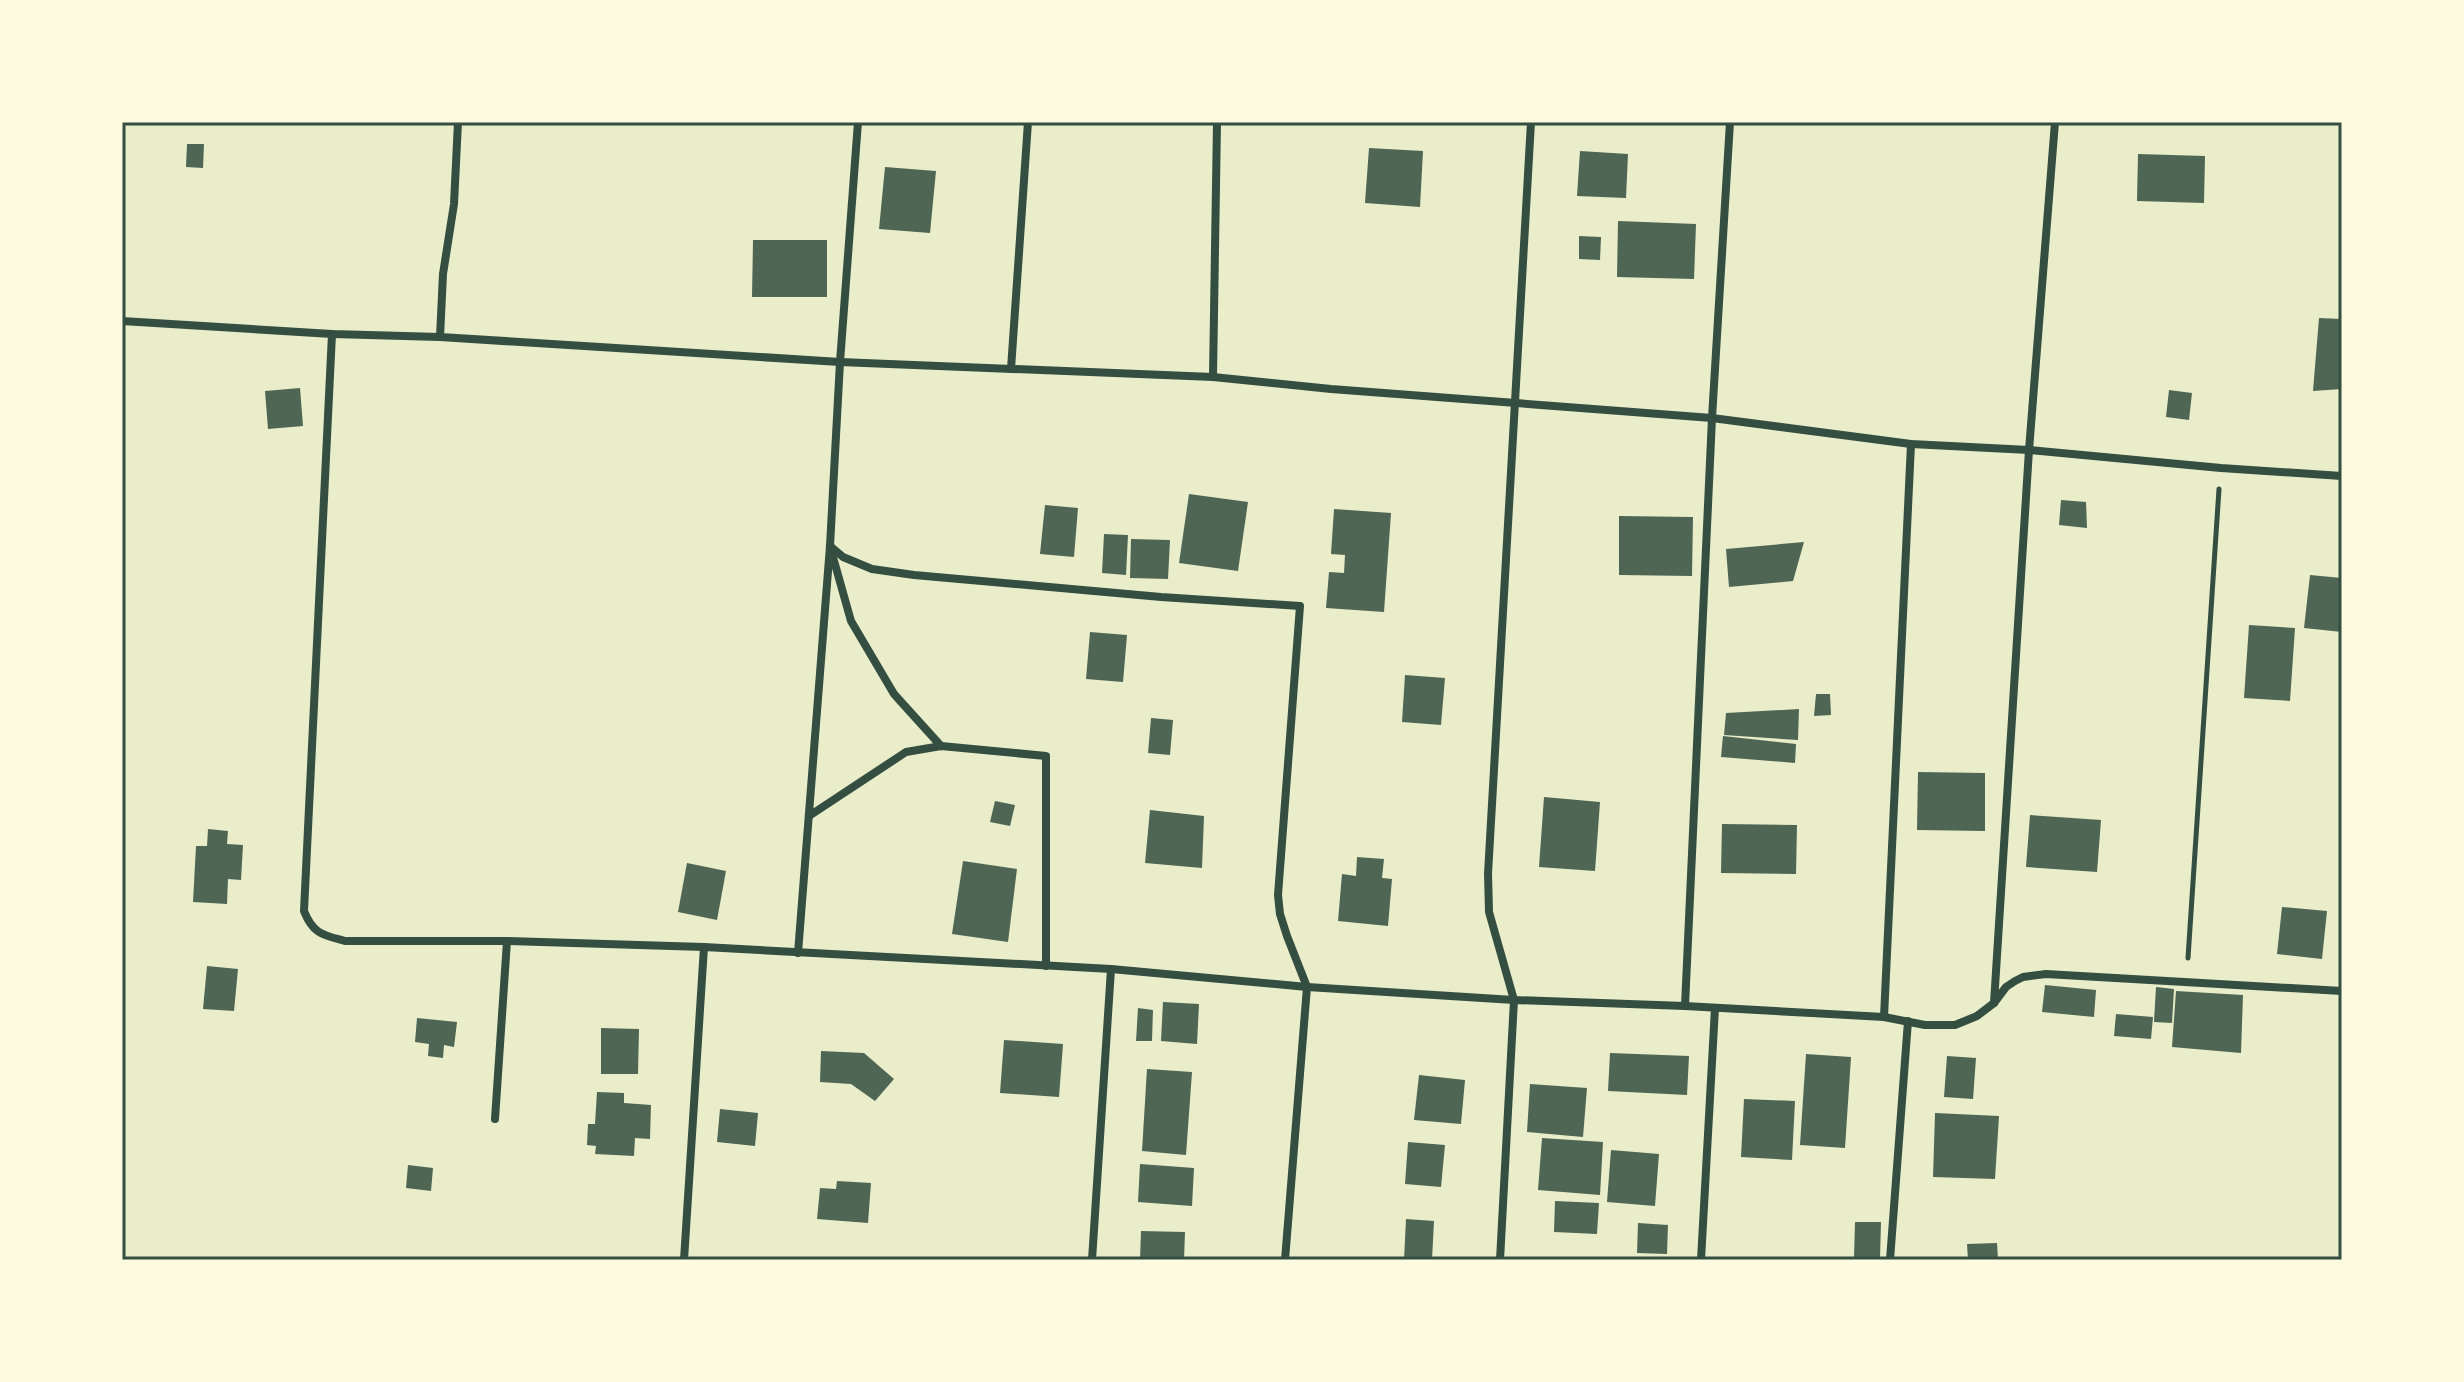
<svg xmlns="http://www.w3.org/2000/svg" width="2464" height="1382" viewBox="0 0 2464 1382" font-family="Quicksand,sans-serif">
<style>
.building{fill:#4f6655}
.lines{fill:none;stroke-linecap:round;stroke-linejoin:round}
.path{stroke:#344e41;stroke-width:5}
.minor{stroke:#344e41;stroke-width:8}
.neatline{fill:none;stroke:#344e41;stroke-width:3}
</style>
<rect width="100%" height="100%" fill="#e9edc9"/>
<!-- building -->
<g class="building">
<path d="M187 144H204L203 168 186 167Z"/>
<path d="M1369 148 1423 151 1420 207 1365 203Z"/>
<path d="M1580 151 1628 154 1626 198 1577 196Z"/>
<path d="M2138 154 2205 156 2204 203 2137 201Z"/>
<path d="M885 167 936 171 930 233 879 229Z"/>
<path d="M1618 221 1696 224 1694 279 1617 277Z"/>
<path d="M1579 236 1601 237 1600 260 1579 259Z"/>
<path d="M753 240H827V297H752Z"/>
<path d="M2319 318 2342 319V389L2313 391Z"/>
<path d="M300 388 303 426 268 429 265 391Z"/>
<path d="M2169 390 2192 393 2189 420 2166 417Z"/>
<path d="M1189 494 1248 502 1238 571 1179 563Z"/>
<path d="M2061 500 2086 502 2087 528 2059 525Z"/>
<path d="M1045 505 1078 508 1074 557 1040 554Z"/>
<path d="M1334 509 1391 513 1384 612 1326 608 1329 572 1344 573 1345 555 1331 554Z"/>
<path d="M1619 516 1693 517 1692 576 1619 575Z"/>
<path d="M1104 534 1128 535 1126 575 1102 573Z"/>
<path d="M1131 539 1170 540 1168 579 1130 578Z"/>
<path d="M1804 542 1793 581 1729 587 1726 549Z"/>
<path d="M2310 575 2342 578V632L2304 628Z"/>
<path d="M2249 625 2295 628 2290 701 2244 698Z"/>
<path d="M1090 632 1127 635 1123 682 1086 679Z"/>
<path d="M1405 675 1445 678 1441 725 1402 722Z"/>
<path d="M1816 694H1830L1831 715 1814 716Z"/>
<path d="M1799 709 1798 740 1724 735 1726 713Z"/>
<path d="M1151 718 1173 720 1170 755 1148 753Z"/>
<path d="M1723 736 1796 744 1795 763 1721 757Z"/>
<path d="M1918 772 1985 773V831L1917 830Z"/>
<path d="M1544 797 1600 802 1595 871 1539 867Z"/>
<path d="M995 801 1015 805 1010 826 990 822Z"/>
<path d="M1150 810 1204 816 1202 868 1145 863Z"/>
<path d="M2030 815 2101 820 2097 872 2026 867Z"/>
<path d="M1722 824 1797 825 1796 874 1721 873Z"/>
<path d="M208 829 228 831 227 844 243 845 241 880 228 879 227 904 193 902 196 846H207Z"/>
<path d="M1357 857 1384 859 1382 878 1392 879 1388 926 1338 921 1342 874 1356 876Z"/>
<path d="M963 861 1017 869 1008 942 952 934Z"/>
<path d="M687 863 726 871 717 920 678 912Z"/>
<path d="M2282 907 2327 911 2322 959 2277 954Z"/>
<path d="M207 966 238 969 234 1011 203 1009Z"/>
<path d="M2045 985 2096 990 2094 1017 2042 1012Z"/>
<path d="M2156 987 2174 989 2172 1023 2154 1022Z"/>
<path d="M2176 991 2243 995 2241 1053 2172 1047Z"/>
<path d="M1163 1002 1199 1004 1197 1044 1161 1041Z"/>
<path d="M1138 1008 1153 1010 1152 1041H1136Z"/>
<path d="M2116 1014 2153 1017 2151 1039 2114 1036Z"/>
<path d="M417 1018 457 1022 454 1047 444 1045 443 1058 428 1056 429 1044 415 1042Z"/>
<path d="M601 1028 639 1029 638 1074H601Z"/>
<path d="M1004 1040 1063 1044 1059 1097 1000 1093Z"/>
<path d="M821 1051 864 1053 894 1079 875 1101 851 1084 820 1082Z"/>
<path d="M1610 1053 1689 1056 1687 1095 1608 1091Z"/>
<path d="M1806 1054 1851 1057 1845 1148 1800 1145Z"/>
<path d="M1947 1056 1976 1058 1973 1099 1944 1097Z"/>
<path d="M1147 1069 1192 1072 1186 1155 1142 1151Z"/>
<path d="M1419 1075 1465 1080 1461 1124 1414 1120Z"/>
<path d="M1530 1084 1587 1088 1583 1137 1527 1132Z"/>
<path d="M597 1092 624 1093V1103L651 1105 650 1139 635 1138 634 1156 595 1154 596 1146 587 1145 588 1124H595Z"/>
<path d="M1744 1099 1795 1101 1792 1160 1741 1157Z"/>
<path d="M720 1109 758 1113 755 1146 717 1142Z"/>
<path d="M1935 1113 1999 1116 1995 1179 1933 1177Z"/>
<path d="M1542 1138 1603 1142 1600 1195 1538 1190Z"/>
<path d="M1408 1142 1445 1145 1441 1187 1405 1184Z"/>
<path d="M1611 1150 1659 1154 1655 1206 1607 1202Z"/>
<path d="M1140 1164 1194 1168 1192 1206 1138 1202Z"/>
<path d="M408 1165 433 1168 431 1191 406 1188Z"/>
<path d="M837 1181 871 1183 868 1223 817 1219 820 1188 836 1189Z"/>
<path d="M1555 1201 1599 1203 1597 1234 1554 1232Z"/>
<path d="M1406 1219 1434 1221 1432 1260H1404Z"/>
<path d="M1855 1222H1881L1880 1259 1854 1258Z"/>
<path d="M1638 1223 1668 1225 1667 1254 1637 1253Z"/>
<path d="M1141 1231 1185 1232 1184 1260H1140Z"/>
<path d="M1997 1243 1998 1260H1968L1967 1244Z"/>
</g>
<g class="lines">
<!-- path -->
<path class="path" d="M2188 958 2219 489"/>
<!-- minor -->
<g class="minor">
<path d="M122 321 332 334 440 337 840 362 1213 377 1331 389 1712 418 1911 444 2029 450 2221 468 2342 476"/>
<path d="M332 334 304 911C313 934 323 935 345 941H507L704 947 1111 969 1307 987 1514 1000 1685 1006 1884 1017 1925 1025H1955L1977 1016 1994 1003 2006 987 2015 981 2023 977 2046 974 2342 991"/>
<path d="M440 337 443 274 454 204 458 122"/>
<path d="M1011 369 1028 122"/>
<path d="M1213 377 1217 122"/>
<path d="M830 546 843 557 872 569 914 575 1161 597 1300 606 1278 895 1280 914 1287 936 1307 987 1285 1260"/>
<path d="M831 550 851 621 894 694 941 746"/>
<path d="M809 816 906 752 941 746 1046 756V966"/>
<path d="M798 953 830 546 840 362 858 122"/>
<path d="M1994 1003 2029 450 2055 122"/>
<path d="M1685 1006 1712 418 1730 122"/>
<path d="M1884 1017 1911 444"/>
<path d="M495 1119 507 941"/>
<path d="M684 1260 704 947"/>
<path d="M1092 1260 1111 969"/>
<path d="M1500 1260 1514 1000 1489 912 1488 874 1531 122"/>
<path d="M1701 1260 1715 1008"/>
<path d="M1890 1260 1908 1021"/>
</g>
</g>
<!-- border -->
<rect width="2464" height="1382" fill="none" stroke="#fefae0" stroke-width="248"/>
<rect x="124" y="124" width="2216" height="1134" class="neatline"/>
</svg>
